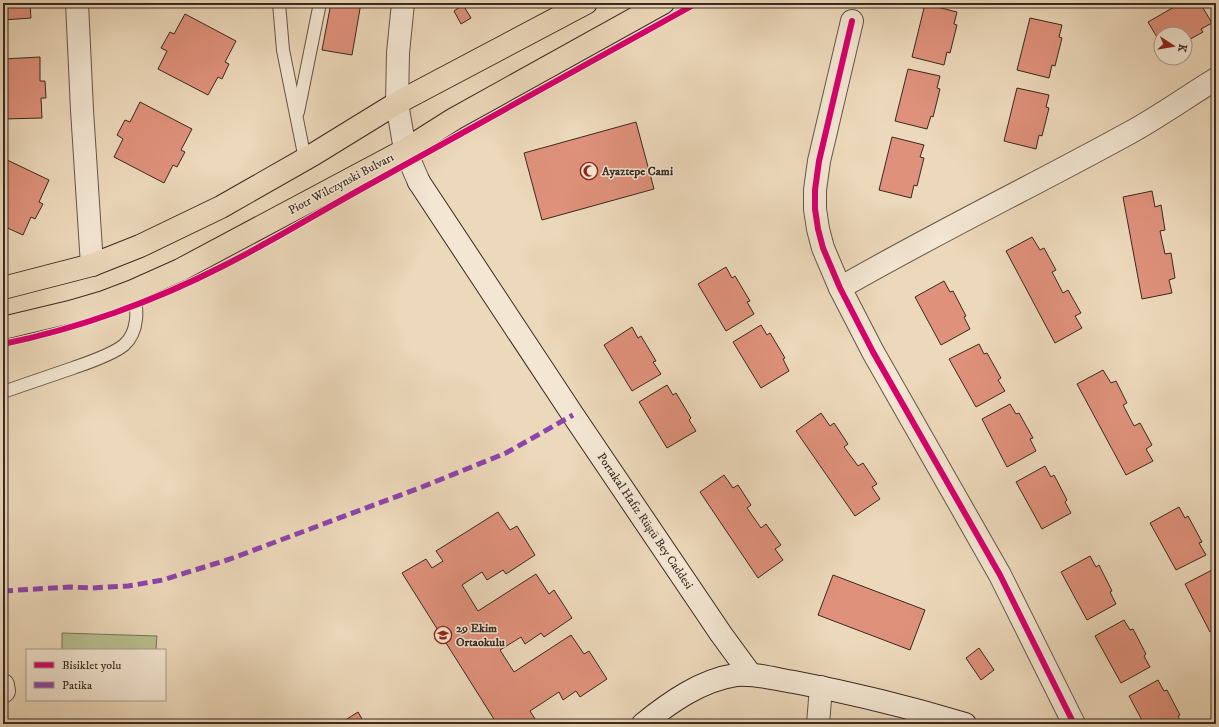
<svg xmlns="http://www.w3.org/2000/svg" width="1219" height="727" viewBox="0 0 1219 727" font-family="'IM FELL DW Pica',serif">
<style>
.green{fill:#b8bf90;stroke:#787458}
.building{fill:#df917b;stroke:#392921}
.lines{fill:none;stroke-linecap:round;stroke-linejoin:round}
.service-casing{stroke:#665547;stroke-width:14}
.minor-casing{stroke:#665547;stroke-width:24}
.tertiary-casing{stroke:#665547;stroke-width:24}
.secondary-casing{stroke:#392921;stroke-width:24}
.primary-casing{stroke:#392921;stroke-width:24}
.service{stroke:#f3e6d2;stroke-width:12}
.minor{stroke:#f3e6d2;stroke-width:22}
.tertiary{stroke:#f3e6d2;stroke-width:22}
.secondary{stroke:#f3e6d2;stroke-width:22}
.primary{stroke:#ecd8ba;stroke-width:22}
.quiet{stroke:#8e44ad;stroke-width:5;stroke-dasharray:10 5;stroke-linecap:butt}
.cycleway-casing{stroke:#f3e6d2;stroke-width:8}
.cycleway{stroke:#d6006c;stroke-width:6}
.labels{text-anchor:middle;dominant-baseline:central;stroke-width:3;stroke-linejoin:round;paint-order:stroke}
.poi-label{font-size:12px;font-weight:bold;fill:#392921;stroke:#f3e6d2;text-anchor:start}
.street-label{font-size:12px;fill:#392921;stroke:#f3e6d2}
</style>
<rect width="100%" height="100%" fill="#ecd8ba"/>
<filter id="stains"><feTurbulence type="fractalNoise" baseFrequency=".005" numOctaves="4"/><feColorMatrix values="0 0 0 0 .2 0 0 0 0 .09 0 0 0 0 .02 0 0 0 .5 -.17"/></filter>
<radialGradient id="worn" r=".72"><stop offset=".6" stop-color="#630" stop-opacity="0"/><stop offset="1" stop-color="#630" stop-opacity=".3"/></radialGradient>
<!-- green -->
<path class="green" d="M62 633 157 636 156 650H62Z"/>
<!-- building -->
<g class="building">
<path d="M3 3H33V5H30L31 18 3 20Z"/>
<path d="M331 3H361L352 55 322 50Z"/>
<path d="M1053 3H1061L1058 7Z"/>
<path d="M1181 3H1200L1212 23 1201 29 1203 32 1185 42V34H1161V44L1148 22Z"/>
<path d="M925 4 957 12 954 24 957 25 950 53 947 52 944 65 912 57Z"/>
<path d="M463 5 471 18 461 24 454 11Z"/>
<path d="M185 14 236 41 225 62 229 64 222 79 218 77 208 95 158 69 167 51 161 48 170 32 174 34Z"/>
<path d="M1030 18 1062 25 1059 37 1062 38 1055 66 1052 65 1049 78 1017 70Z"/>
<path d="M40 57V81H45L46 98H41L42 118 3 119V59Z"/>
<path d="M908 69 940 76 937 88 940 89 933 117 931 116 927 129 895 121Z"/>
<path d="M1017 88 1049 95 1046 107 1049 108 1042 136 1039 135 1036 149 1004 141Z"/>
<path d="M140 102 192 129 181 150 185 152 177 167 173 165 164 183 114 157 123 139 117 135 125 120 130 122Z"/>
<path d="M636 122 654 189 542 220 524 153Z"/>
<path d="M892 137 924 145 920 157 924 158 917 186 914 185 911 198 879 190Z"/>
<path d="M3 158 49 180 39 202 43 204 35 219 31 217 23 235 3 226Z"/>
<path d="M1152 191 1155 207 1161 205 1165 230 1160 231 1165 254 1171 253 1175 278 1169 280 1172 293 1142 299 1123 197Z"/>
<path d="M1032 237 1040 250 1044 248 1056 270 1052 272 1063 293 1068 290 1081 313 1075 316 1082 328 1055 343 1006 251Z"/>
<path d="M726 267 732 278 735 276 750 301 747 302 754 314 726 331 698 284Z"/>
<path d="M944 281 950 292 953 291 966 316 964 317 970 329 941 345 915 297Z"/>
<path d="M761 325 767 335 770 333 785 358 783 359 789 371 761 388 733 342Z"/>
<path d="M632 327 638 338 641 336 656 361 653 362 661 374 632 391 604 345Z"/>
<path d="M979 344 984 354 987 353 1001 378 998 380 1005 391 976 407 949 359Z"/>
<path d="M1103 370 1111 383 1116 381 1127 403 1123 405 1134 426 1140 423 1152 445 1146 449 1153 461 1126 475 1077 384Z"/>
<path d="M667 385 673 395 676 393 691 418 689 420 696 431 667 448 639 402Z"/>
<path d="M1010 404 1016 414 1019 413 1033 438 1030 439 1036 451 1007 467 982 419Z"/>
<path d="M821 413 830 426 834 423 848 444 844 447 858 466 863 463 877 484 872 487 880 499 855 516 796 431Z"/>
<path d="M1045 466 1051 477 1054 475 1067 500 1065 502 1071 513 1042 529 1016 482Z"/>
<path d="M724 475 733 488 738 485 751 505 747 508 761 528 766 524 781 545 775 549 783 560 758 578 700 492Z"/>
<path d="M1179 507 1185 518 1188 516 1202 542 1199 543 1206 555 1176 570 1150 523Z"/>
<path d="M498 512 510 530 517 526 535 555 506 574 503 570 487 580 482 572 462 585 478 611 536 574 549 594 554 590 572 618 544 637 541 633 525 644 521 637 500 650 514 672 571 635 584 654 589 651 607 679 580 697 576 691 563 700 559 692 530 711 537 722 534 724H497L402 573 426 559 432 568 443 561 436 551Z"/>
<path d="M1090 556 1096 567 1099 565 1112 591 1110 592 1116 604 1087 620 1061 572Z"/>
<path d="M1214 569 1216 573V629L1210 632 1185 584Z"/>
<path d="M833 575 925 610 910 650 818 615Z"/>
<path d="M1124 620 1130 630 1133 629 1146 654 1144 656 1150 667 1121 683 1095 636Z"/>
<path d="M979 648 994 670 981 680 966 658Z"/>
<path d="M1158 680 1164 691 1167 690 1180 715 1178 716 1182 724H1144L1129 696Z"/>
<path d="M358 712 365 724H339Z"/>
</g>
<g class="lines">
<defs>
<g id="service">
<path d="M279 3 283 50 305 159"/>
<path d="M298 112 320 3"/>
<path d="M3 392C26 384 50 376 73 368 87 363 112 355 124 345 139 332 138 308 133 291"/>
</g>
<g id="minor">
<path d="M77 3 82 110 92 265"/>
<path d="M852 21 819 161 815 190V209L818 229 823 248 840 288 873 352 1000 575 1074 724"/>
<path d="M840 288C935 233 1035 185 1131 132 1160 116 1188 96 1216 79"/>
<path d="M3 685 4 691"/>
<path d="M818 724 821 687"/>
</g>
<path id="tertiary" d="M403 3 398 53 397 103 405 150 419 182"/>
<g id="secondary">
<path d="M419 182 573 415 721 634 751 675"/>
<path d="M643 724C669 703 701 680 736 675 755 673 775 679 794 682 852 693 909 707 965 724"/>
</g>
<g id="primary">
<path d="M3 288 92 265 140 246 221 207 314 154 397 103 586 3"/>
<path d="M3 328 70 312 104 302 133 291 180 270 405 150 454 119 663 3"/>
</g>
</defs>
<!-- service casing -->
<use href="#service" class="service-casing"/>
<!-- minor casing -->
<use href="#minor" class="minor-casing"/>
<!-- tertiary casing -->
<use href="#tertiary" class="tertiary-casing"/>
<!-- secondary casing -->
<use href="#secondary" class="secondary-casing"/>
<!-- primary casing -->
<use href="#primary" class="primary-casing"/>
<!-- service -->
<use href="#service" class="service"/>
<!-- minor -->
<use href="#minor" class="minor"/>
<!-- tertiary -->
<use href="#tertiary" class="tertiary"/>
<!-- secondary -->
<use href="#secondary" class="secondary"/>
<!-- primary -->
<use href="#primary" class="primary"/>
<!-- quiet -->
<path class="quiet" d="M3 591 70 587 91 588 128 586 163 580 230 559 422 487 506 453 573 415"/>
<defs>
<g id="cycleway">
<path d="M852 21 819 161 815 190V209L818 229 823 248 840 288 873 352 1000 575 1074 724"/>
<path d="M3 344C77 329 155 301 223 266 271 242 316 214 363 188 474 126 585 64 697 3"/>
</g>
</defs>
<!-- cycleway casing -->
<use href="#cycleway" class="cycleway-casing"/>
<!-- cycleway -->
<use href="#cycleway" class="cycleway"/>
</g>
<!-- icons -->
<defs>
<symbol id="mosque-ring" viewBox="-11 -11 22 22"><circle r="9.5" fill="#f3e6d2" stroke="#8f2418" stroke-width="1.5"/><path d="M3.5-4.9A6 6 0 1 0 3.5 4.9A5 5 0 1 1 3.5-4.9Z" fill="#8f2418"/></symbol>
<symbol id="school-ring" viewBox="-11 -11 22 22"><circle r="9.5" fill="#f3e6d2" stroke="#8f2418" stroke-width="1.5"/><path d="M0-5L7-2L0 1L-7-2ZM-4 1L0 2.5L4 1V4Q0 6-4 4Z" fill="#8f2418"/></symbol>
</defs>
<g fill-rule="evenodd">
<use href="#mosque-ring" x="579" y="161" width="20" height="20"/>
<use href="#school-ring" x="433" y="625" width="20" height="20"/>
</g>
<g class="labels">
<!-- poi labels -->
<g class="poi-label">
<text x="602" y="171">Ayaztepe Cami</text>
<text x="456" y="628">29 Ekim<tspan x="456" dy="14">Ortaokulu</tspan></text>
</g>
<!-- street labels -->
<g class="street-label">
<text transform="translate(341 184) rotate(-28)">Piotr Wilczynski Bulvarı</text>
<text transform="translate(645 521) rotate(56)">Portakal Hafız Rüştü Bey Caddesi</text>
</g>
</g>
<!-- margin -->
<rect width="1219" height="727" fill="none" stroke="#ecd8ba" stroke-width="16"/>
<rect x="4" y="4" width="1211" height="719" fill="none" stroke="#392921" stroke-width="2"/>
<rect x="8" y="8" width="1203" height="711" fill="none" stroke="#392921"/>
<!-- legend -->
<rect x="26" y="649" width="140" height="52" fill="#f3e6d2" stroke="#a99a8b"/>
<rect x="34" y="662" width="20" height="6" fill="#d6006c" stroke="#a99a8b"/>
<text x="62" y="669" font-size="12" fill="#392921">Bisiklet yolu</text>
<rect x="34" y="682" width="20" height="6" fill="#8e44ad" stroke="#a99a8b"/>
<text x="62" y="689" font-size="12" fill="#392921">Patika</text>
<!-- north arrow -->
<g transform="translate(1173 46) rotate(102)"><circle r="19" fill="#f3e6d2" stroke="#a99a8b"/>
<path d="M0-3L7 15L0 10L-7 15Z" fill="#8f2418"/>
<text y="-6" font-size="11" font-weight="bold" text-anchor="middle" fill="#392921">K</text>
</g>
<rect width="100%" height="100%" filter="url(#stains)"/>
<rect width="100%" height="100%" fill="url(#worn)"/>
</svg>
